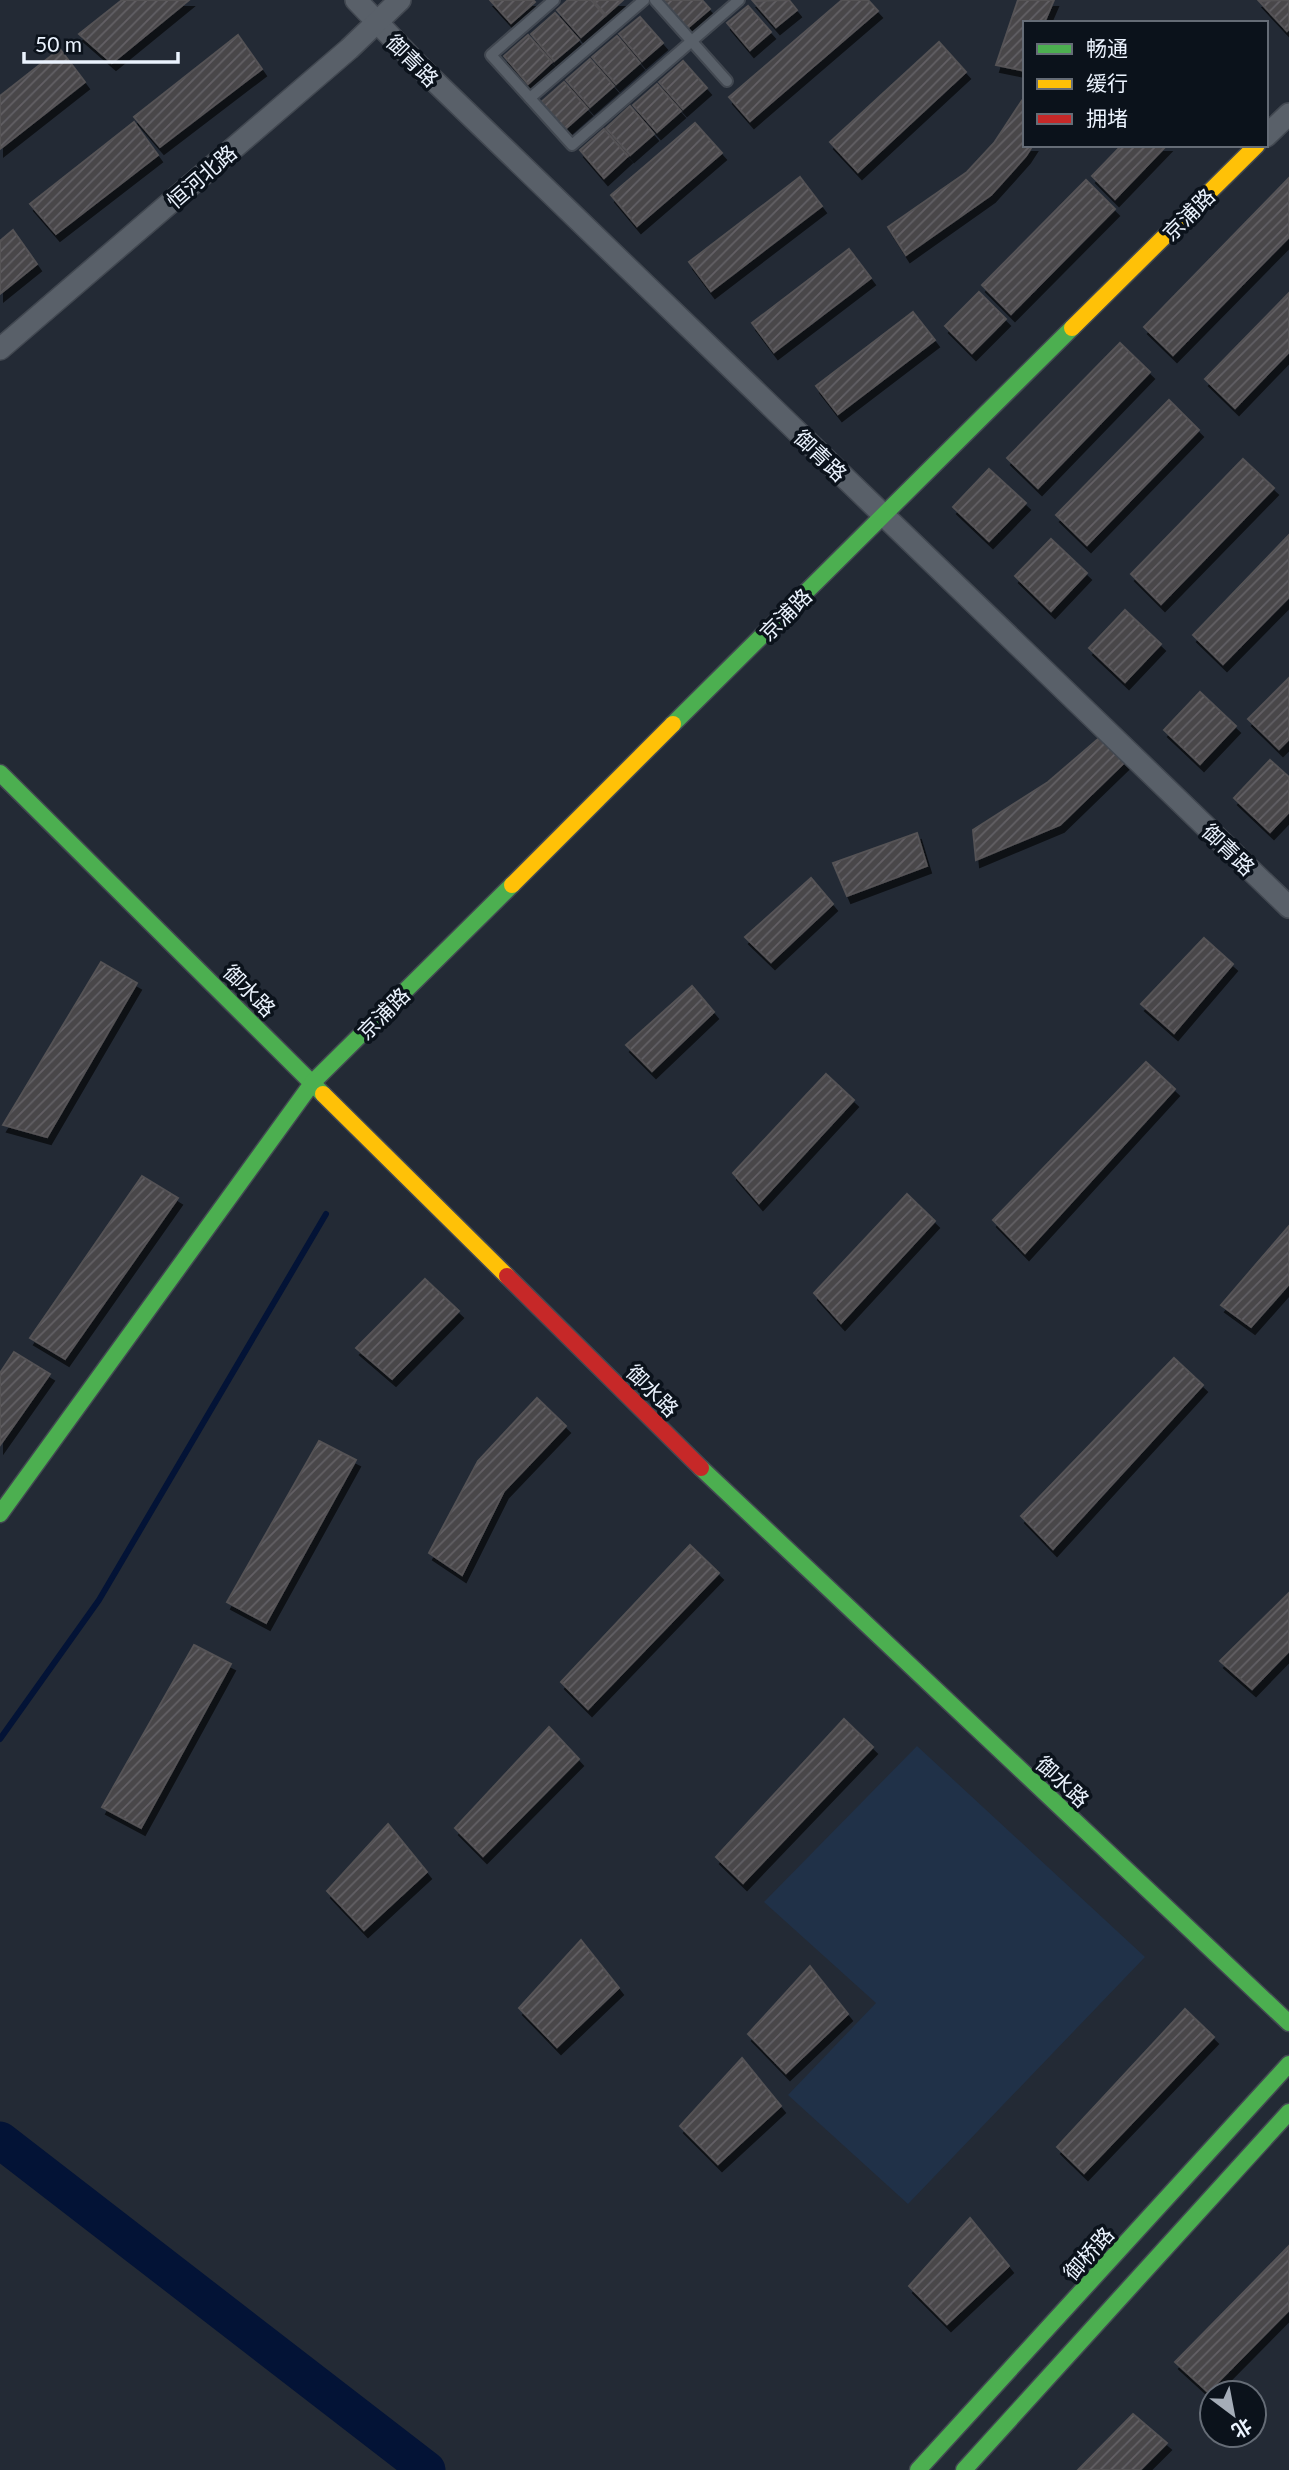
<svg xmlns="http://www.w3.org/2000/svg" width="1289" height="2470" viewBox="0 0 1289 2470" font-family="Lato,'Noto Sans SC',sans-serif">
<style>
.built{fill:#203148}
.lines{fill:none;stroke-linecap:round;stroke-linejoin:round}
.stream{stroke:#031336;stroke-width:6}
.river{stroke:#031336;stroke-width:37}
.building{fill:url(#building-hatch);stroke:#545255;stroke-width:2;filter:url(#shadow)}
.lane-casing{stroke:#424851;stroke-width:14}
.street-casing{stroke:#424851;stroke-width:24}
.fast-casing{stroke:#424851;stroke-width:19}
.slow-casing{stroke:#424851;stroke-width:19}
.jam-casing{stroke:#424851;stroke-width:19}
.lane{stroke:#596069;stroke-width:10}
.street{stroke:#596069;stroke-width:21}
.fast{stroke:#4caf50;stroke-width:16}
.slow{stroke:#ffc107;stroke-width:16}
.jam{stroke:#c62828;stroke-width:16}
.labels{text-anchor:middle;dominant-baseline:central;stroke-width:7;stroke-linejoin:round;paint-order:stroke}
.street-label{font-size:21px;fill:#ebf3fe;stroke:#0b121b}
</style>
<defs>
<pattern id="building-hatch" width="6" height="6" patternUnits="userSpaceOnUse" patternTransform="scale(1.75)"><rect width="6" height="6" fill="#48464a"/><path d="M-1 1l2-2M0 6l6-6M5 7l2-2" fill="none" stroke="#636165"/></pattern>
<filter id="shadow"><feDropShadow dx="4" dy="7" stdDeviation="0" flood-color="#0009"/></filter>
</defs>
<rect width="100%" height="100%" fill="#232a35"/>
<!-- built -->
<path class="built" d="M917 1746 1145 1957 908 2204 788 2095 876 2003 764 1902Z"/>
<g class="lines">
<!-- stream -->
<path class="stream" d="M0 1739 99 1600 326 1214"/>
<!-- river -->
<path class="river" d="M0 2140 427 2470"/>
</g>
<!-- building -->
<g class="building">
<path d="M122 0H189L112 63 79 34Z"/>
<path d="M490 0H533L535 2 511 23Z"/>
<path d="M568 0H591L605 16 581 37 557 10Z"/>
<path d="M593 0H623L606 15Z"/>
<path d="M664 0H702L710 9 685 30 661 2Z"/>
<path d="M789 0 797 10 776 27 753 1Z"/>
<path d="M842 0H868L878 11 750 121 729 97Z"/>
<path d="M1018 0H1054L1044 23H1025V71L996 65Z"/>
<path d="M1289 0V29L1287 31 1259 1Z"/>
<path d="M748 6 771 32 750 50 727 23Z"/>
<path d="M555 13 579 40 554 61 531 34Z"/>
<path d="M640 17 663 43 642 61 619 34Z"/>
<path d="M238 35 262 69 160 147 134 117Z"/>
<path d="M528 35 552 62 528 84 504 56Z"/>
<path d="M617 36 640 63 616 84 592 57Z"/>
<path d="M939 42 966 72 858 172 830 142Z"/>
<path d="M60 49 85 82 0 149V96Z"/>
<path d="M590 59 614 86 590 107 566 80Z"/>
<path d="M683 61 707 88 683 109 659 82Z"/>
<path d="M564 82 588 109 564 130 540 103Z"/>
<path d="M657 84 681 111 657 132 633 105Z"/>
<path d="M1025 96V145H1033L1026 156 991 195 906 255 888 227 967 172 994 143Z"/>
<path d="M630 106 654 134 630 155 606 128Z"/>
<path d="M134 122 158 155 56 234 30 204Z"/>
<path d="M695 123 722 153 637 226 611 195Z"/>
<path d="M604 129 628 156 604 178 580 150Z"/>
<path d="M1122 145H1167L1115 199 1092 176Z"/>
<path d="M800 177 822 206 711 291 689 262Z"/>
<path d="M1289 178V237L1173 355 1144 327Z"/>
<path d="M1086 180 1115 209 1011 314 982 285Z"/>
<path d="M13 230 37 264 0 294V241Z"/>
<path d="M849 249 871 278 774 352 752 323Z"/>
<path d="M979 292 1006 319 972 353 945 326Z"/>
<path d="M1289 293V352L1235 408 1205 379Z"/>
<path d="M913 312 935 340 838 414 816 386Z"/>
<path d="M1120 343 1150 372 1038 488 1007 458Z"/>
<path d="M1169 400 1199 430 1087 545 1056 515Z"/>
<path d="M1243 459 1274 488 1161 604 1131 574Z"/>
<path d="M989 469 1026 503 989 541 953 507Z"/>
<path d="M1289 535V597L1223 664 1193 635Z"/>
<path d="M1051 539 1087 573 1051 611 1015 576Z"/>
<path d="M1125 610 1161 644 1125 682 1089 648Z"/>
<path d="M1289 678V739L1279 749 1248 719Z"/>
<path d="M1200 692 1236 726 1200 764 1164 730Z"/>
<path d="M1104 734 1127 760 1060 825 976 860 973 830 1048 782Z"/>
<path d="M1270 760 1289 777V812L1270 832 1234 798Z"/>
<path d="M917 833 927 866 847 896 833 863Z"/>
<path d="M811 878 833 904 771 962 745 937Z"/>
<path d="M1204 938 1233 964 1174 1033 1141 1004Z"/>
<path d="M101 962 137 983 47 1137 3 1125Z"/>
<path d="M692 986 714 1012 652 1071 626 1045Z"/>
<path d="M1146 1062 1175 1089 1025 1253 993 1220Z"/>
<path d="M826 1074 854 1100 759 1203 733 1173Z"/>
<path d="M142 1176 178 1198 65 1359 30 1338Z"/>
<path d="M907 1194 935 1221 841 1323 814 1293Z"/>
<path d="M1289 1226V1284L1251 1327 1221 1305Z"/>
<path d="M425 1279 459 1311 392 1379 356 1348Z"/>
<path d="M14 1352 50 1374 0 1445V1373Z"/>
<path d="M1174 1358 1203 1385 1053 1549 1021 1516Z"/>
<path d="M537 1398 566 1426 504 1491 462 1575 429 1553 478 1461Z"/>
<path d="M319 1441 356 1460 266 1623 227 1602Z"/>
<path d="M690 1545 719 1573 588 1709 561 1682Z"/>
<path d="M1289 1593V1651L1252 1689 1220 1661Z"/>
<path d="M194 1645 231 1664 141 1828 102 1807Z"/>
<path d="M844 1719 873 1747 743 1883 716 1857Z"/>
<path d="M549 1727 579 1759 483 1856 455 1828Z"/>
<path d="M388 1824 427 1872 364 1930 327 1891Z"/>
<path d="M581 1940 619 1988 557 2047 519 2008Z"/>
<path d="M810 1966 848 2014 786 2073 748 2034Z"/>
<path d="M1185 2009 1214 2037 1084 2173 1057 2147Z"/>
<path d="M742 2058 781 2106 718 2164 680 2126Z"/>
<path d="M970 2218 1009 2266 947 2324 909 2286Z"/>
<path d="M1289 2246V2310L1208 2392 1175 2362Z"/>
<path d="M1133 2414 1167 2443 1140 2470H1078Z"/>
</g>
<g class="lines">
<defs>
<g id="lane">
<path d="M554 0 491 55 572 145 739 0"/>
<path d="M655 0 727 81"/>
<path d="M530 98 644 0"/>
</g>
<g id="street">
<path d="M356 0 420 67 1289 907"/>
<path d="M1266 136 1289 114"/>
<path d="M0 349 349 49 400 0"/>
</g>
<g id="fast">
<path d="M673 724 1072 328"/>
<path d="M0 773 323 1094"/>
<path d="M701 1468 1289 2023"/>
<path d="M0 1514 313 1082 512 885"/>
<path d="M918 2470 1289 2064"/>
<path d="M964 2470 1289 2112"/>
</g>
<g id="slow">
<path d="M1072 328 1257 145"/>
<path d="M512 885 673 724"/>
<path d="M323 1094 507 1276"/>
</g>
<path id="jam" d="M507 1276 701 1468"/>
</defs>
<!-- lane casing -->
<use href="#lane" class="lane-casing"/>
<!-- street casing -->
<use href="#street" class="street-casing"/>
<!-- fast casing -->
<use href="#fast" class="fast-casing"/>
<!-- slow casing -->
<use href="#slow" class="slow-casing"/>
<!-- jam casing -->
<use href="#jam" class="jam-casing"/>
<!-- lane -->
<use href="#lane" class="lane"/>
<!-- street -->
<use href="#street" class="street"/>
<!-- fast -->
<use href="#fast" class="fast"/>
<!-- slow -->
<use href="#slow" class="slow"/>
<!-- jam -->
<use href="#jam" class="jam"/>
</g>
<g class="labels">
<!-- street labels -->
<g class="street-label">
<text transform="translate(413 60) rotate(45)">御青路</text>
<text transform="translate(201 176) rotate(-41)">恒河北路</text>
<text transform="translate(1188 214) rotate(-45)">京浦路</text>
<text transform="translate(821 455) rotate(44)">御青路</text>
<text transform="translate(785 614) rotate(-45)">京浦路</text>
<text transform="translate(1229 849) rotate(44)">御青路</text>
<text transform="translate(250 990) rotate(45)">御水路</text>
<text transform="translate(383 1013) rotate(-45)">京浦路</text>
<text transform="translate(653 1390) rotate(45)">御水路</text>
<text transform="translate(1063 1781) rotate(43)">御水路</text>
<text transform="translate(1088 2253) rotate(-48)">御桥路</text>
</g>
</g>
<!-- legend -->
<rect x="1023" y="21" width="245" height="126" fill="#0b121b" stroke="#656c76" stroke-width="2"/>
<rect x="1037" y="44" width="35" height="10" fill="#4caf50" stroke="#656c76" stroke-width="2"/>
<text x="1086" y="56" font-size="21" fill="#ebf3fe">畅通</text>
<rect x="1037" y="79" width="35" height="10" fill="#ffc107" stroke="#656c76" stroke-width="2"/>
<text x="1086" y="91" font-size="21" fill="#ebf3fe">缓行</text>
<rect x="1037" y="114" width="35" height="10" fill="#c62828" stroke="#656c76" stroke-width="2"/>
<text x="1086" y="126" font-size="21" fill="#ebf3fe">拥堵</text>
<!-- north arrow -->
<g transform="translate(1233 2414) rotate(148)"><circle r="33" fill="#0b121b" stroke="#656c76" stroke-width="2"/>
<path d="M0-5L12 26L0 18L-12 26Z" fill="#a5adb8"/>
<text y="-10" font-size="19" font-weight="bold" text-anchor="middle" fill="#ebf3fe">北</text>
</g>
<!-- scale -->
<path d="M24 52v10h154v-10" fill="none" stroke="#ebf3fe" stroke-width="3.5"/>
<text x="35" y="52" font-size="21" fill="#ebf3fe" stroke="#0b121b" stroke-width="5" paint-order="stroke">50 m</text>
</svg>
